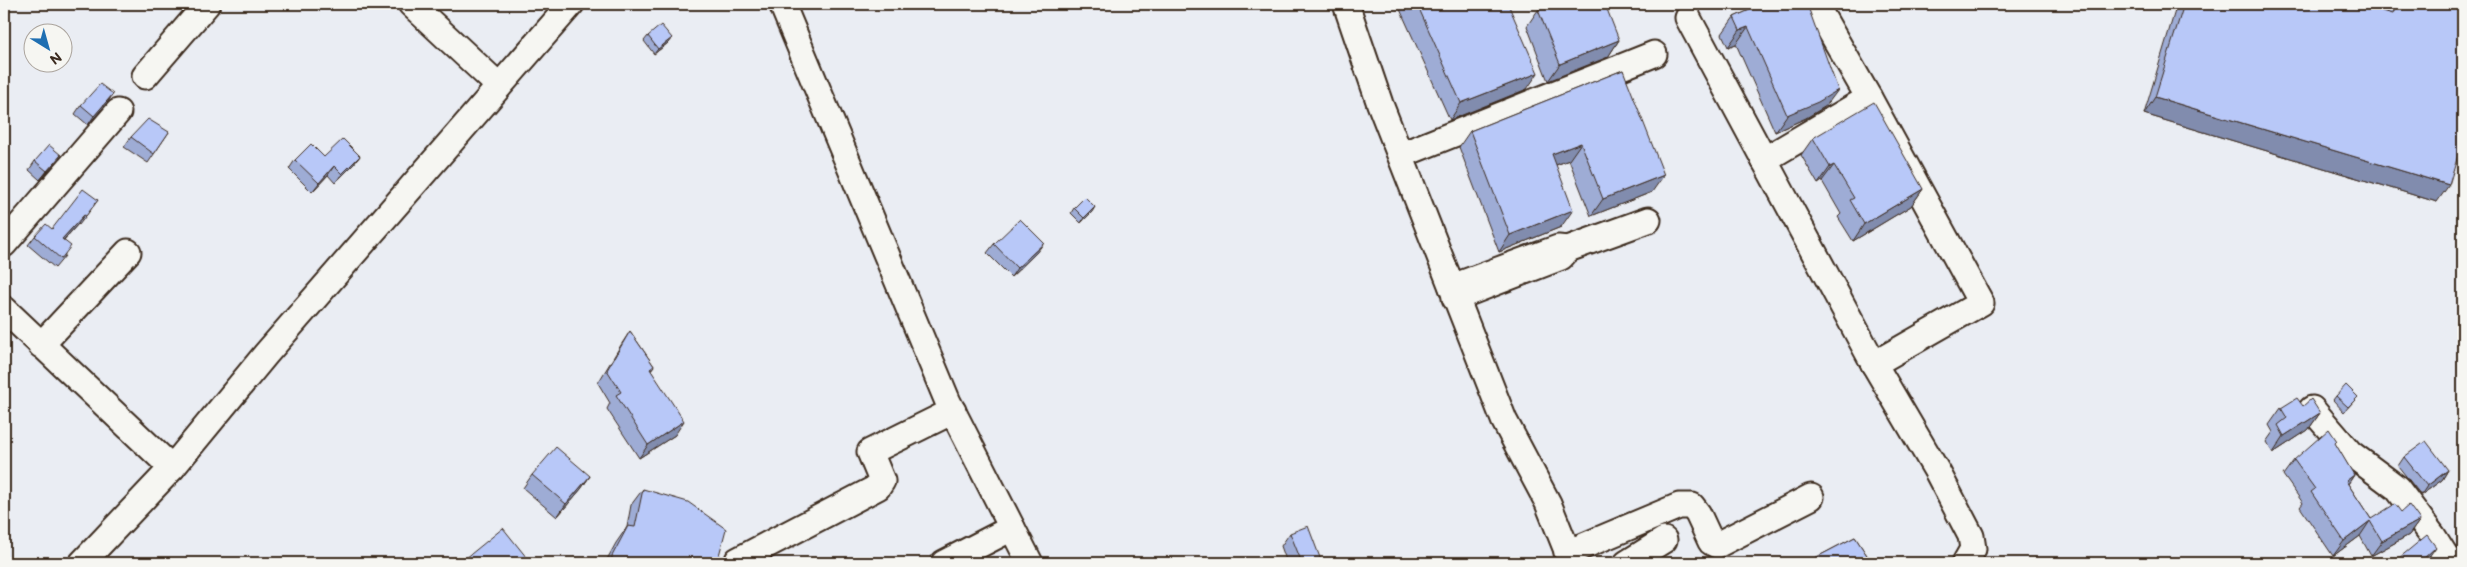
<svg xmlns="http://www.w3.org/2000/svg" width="2467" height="567" viewBox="0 0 2467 567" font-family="'Balsamiq Sans',sans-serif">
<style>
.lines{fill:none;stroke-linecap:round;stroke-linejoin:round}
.minor-casing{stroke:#3b2a1e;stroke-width:29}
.minor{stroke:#f6f6f2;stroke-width:25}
.wall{fill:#9eacd5;stroke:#3b2a1e}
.shaded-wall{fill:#818cae;stroke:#3b2a1e}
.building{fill:#b8c8f8;stroke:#3b2a1e}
</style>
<rect width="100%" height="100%" fill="#eaedf3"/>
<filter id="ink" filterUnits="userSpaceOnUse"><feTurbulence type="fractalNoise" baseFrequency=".02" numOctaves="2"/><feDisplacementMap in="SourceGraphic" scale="10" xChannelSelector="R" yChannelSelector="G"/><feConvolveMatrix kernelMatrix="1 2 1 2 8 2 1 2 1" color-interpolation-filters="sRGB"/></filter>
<g filter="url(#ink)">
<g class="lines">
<defs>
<g id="minor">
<path d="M411 4 499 86"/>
<path d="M782 4 948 402 1030 563"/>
<path d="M1815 4 1869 98 1981 303 1874 364"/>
<path d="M1347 7 1380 104 1504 420 1548 503 1572 563"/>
<path d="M1688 18 1874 364 1938 473 1971 536 1973 549 1965 563"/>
<path d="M145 76 207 4"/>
<path d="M1401 155 1654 54"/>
<path d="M1764 160 1869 98"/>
<path d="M4 244 118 112"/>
<path d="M1568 249 1648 220"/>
<path d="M1452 287 1558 248 1568 249 1561 257 1455 298"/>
<path d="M4 309 172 468"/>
<path d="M41 345 128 252"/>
<path d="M2312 409 2350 453 2397 488 2433 536 2450 563"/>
<path d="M1567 553 1679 506H1692L1698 514 1711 542 1717 545 1811 497"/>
<path d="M738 560 878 487 882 481 870 452 953 411"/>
<path d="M82 563 172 468 266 354 571 4"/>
<path d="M944 563 1012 528"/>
<path d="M1627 563 1664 540"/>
</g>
</defs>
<!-- minor casing -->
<use href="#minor" class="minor-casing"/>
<!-- minor -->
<use href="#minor" class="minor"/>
</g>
<!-- wall -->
<g class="wall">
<path d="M1402 4H1508L1527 89 1450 120 1399 7Z"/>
<path d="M1763 4 1826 106 1806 118 1775 132 1736 44 1728 47 1722 34 1734 17Z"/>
<path d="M2177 4H2358L2387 13 2390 4H2456L2437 202 2144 114Z"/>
<path d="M1538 10 1619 40 1608 57 1548 81 1527 26Z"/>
<path d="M648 36 668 43 654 54 644 41Z"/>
<path d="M1623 70 1652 192 1591 216 1569 160 1556 165 1561 227 1499 252 1459 147 1470 131Z"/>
<path d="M113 94 107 103 88 125 75 114 81 105Z"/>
<path d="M169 132 148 163 124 147 131 137Z"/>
<path d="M1813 138 1923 189 1911 206 1853 241 1838 217 1841 214 1822 181 1818 184 1801 155Z"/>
<path d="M360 156 353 165 335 183 328 175 312 192 289 169 295 160 324 157Z"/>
<path d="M35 161 54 164 40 180 29 170Z"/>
<path d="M98 200 79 225 78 224 64 240 65 256 55 268 28 245 35 236 52 229Z"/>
<path d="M1074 208 1092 212 1081 223 1071 213Z"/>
<path d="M994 244 1037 252 1011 277 987 253Z"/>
<path d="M630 331 654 366 651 370 675 435 639 458 607 409 610 403 598 383 621 345Z"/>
<path d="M2336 396 2358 397 2354 401 2344 412 2333 400Z"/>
<path d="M2303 406 2320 413 2308 430 2273 453 2266 442 2273 432 2269 425 2281 408Z"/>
<path d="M2335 444 2354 475 2348 484 2371 519 2401 512 2420 520 2409 535 2371 556 2360 536 2333 556 2300 507 2303 503 2283 475 2294 460Z"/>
<path d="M2404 457 2448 470 2442 480 2421 495 2398 466Z"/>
<path d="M532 475 590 476 581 489 557 517 523 488Z"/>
<path d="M643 489 717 563H605L616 543 627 527 631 505Z"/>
<path d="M1290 533 1322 563H1287L1281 546Z"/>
<path d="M1855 537 1872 563H1812L1815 558Z"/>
</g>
<!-- shaded-wall -->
<g class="shaded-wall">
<path d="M1748 27 1736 44 1728 47 1740 30Z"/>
<path d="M672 38 668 43 654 54 658 49Z"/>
<path d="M1619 40 1608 57 1548 81 1560 64Z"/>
<path d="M1538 73 1527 89 1450 120 1461 103Z"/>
<path d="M1838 90 1826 106 1806 118 1775 132 1787 115Z"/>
<path d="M113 94 107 103 88 125 94 116Z"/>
<path d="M2155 97 2449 185 2437 202 2144 114Z"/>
<path d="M1581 143 1569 160 1540 171 1552 154Z"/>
<path d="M61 155 54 164 40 180 47 171Z"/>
<path d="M360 156 353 165 335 183 342 174Z"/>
<path d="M1834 165 1822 181 1818 184 1830 167Z"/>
<path d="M334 166 328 175 312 192 319 183Z"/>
<path d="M1664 175 1652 192 1591 216 1603 199Z"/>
<path d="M1923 189 1911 206 1853 241 1864 224Z"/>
<path d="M1095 207 1092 212 1081 223 1084 218Z"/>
<path d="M1573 210 1561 227 1499 252 1510 235Z"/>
<path d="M84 215 78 224 56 248 62 239Z"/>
<path d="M1044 243 1037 252 1011 277 1017 268Z"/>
<path d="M2320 413 2308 430 2273 453 2284 436Z"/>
<path d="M684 421 675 435 639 458 648 445Z"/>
<path d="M2448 470 2442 480 2421 495 2427 486Z"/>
<path d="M2354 475 2344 490 2346 481Z"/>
<path d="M590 476 581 489 557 517 566 504Z"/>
<path d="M2420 520 2409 535 2371 556 2382 541Z"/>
<path d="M2370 521 2360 536 2333 556 2344 541Z"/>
<path d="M2436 547 2426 561 2423 563 2422 560Z"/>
<path d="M1851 559 1848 563H1838Z"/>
</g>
<!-- building -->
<g class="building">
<path d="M1417 4H1508L1538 73 1461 103Z"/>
<path d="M1553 4H1605L1619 40 1560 64 1538 10Z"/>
<path d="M1763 4H1807L1838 90 1818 102 1787 115 1748 27 1740 30 1734 17Z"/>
<path d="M2184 4H2358L2393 14 2397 4H2456L2463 6V139L2449 185 2155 97Z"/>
<path d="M661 25 672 38 658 49 648 36Z"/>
<path d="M1623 70 1664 175 1603 199 1581 143 1552 154 1573 210 1510 235 1470 131Z"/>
<path d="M100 84 113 94 94 116 81 105Z"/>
<path d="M1874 102 1923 189 1864 224 1850 200 1854 198 1834 165 1830 167 1813 138Z"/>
<path d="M148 119 169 132 154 154 131 137Z"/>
<path d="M343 139 360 156 342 174 334 166 319 183 295 160 311 144 324 157Z"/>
<path d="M49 145 61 155 47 171 35 161Z"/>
<path d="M83 189 98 200 86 216 84 215 62 239 71 246 61 259 35 236 46 224 52 229Z"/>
<path d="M1085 197 1095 207 1084 218 1074 208Z"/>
<path d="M1020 219 1044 243 1017 268 994 244Z"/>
<path d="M630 331 654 366 650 369 684 421 648 445 616 395 621 392 607 370Z"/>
<path d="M2346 385 2358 397 2348 407 2336 396Z"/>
<path d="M2297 398 2303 406 2311 399 2320 413 2284 436 2278 425 2287 418 2281 408Z"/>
<path d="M2329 429 2337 441 2335 443 2354 475 2346 481 2371 519 2395 504 2401 512 2409 505 2420 520 2382 541 2370 521 2344 541 2311 492 2315 489 2294 460Z"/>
<path d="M2426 441 2448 470 2427 486 2404 457Z"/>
<path d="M556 447 590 476 566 504 532 475Z"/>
<path d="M643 489 688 502 726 529 717 563H612V556L628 526 635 527Z"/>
<path d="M1308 526 1322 563H1302L1290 533Z"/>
<path d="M503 528 531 563H460Z"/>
<path d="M2427 535 2436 547 2422 560 2425 563H2393Z"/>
<path d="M1855 537 1872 563H1855L1851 559 1838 563H1824L1815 558Z"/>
<path d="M1561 558 1563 563H1547Z"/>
</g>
</g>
<!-- margin -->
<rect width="2467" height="567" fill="none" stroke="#f6f6f2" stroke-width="20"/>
<rect x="10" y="10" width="2447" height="547" fill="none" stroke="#3b2a1e" stroke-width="2" filter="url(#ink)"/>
<!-- north arrow -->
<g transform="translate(48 48) rotate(143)"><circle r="24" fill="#f6f6f2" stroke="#aba49d"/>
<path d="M0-4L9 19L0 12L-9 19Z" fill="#1f6fb2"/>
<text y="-8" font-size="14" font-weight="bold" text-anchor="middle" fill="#3b2a1e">N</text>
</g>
</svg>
